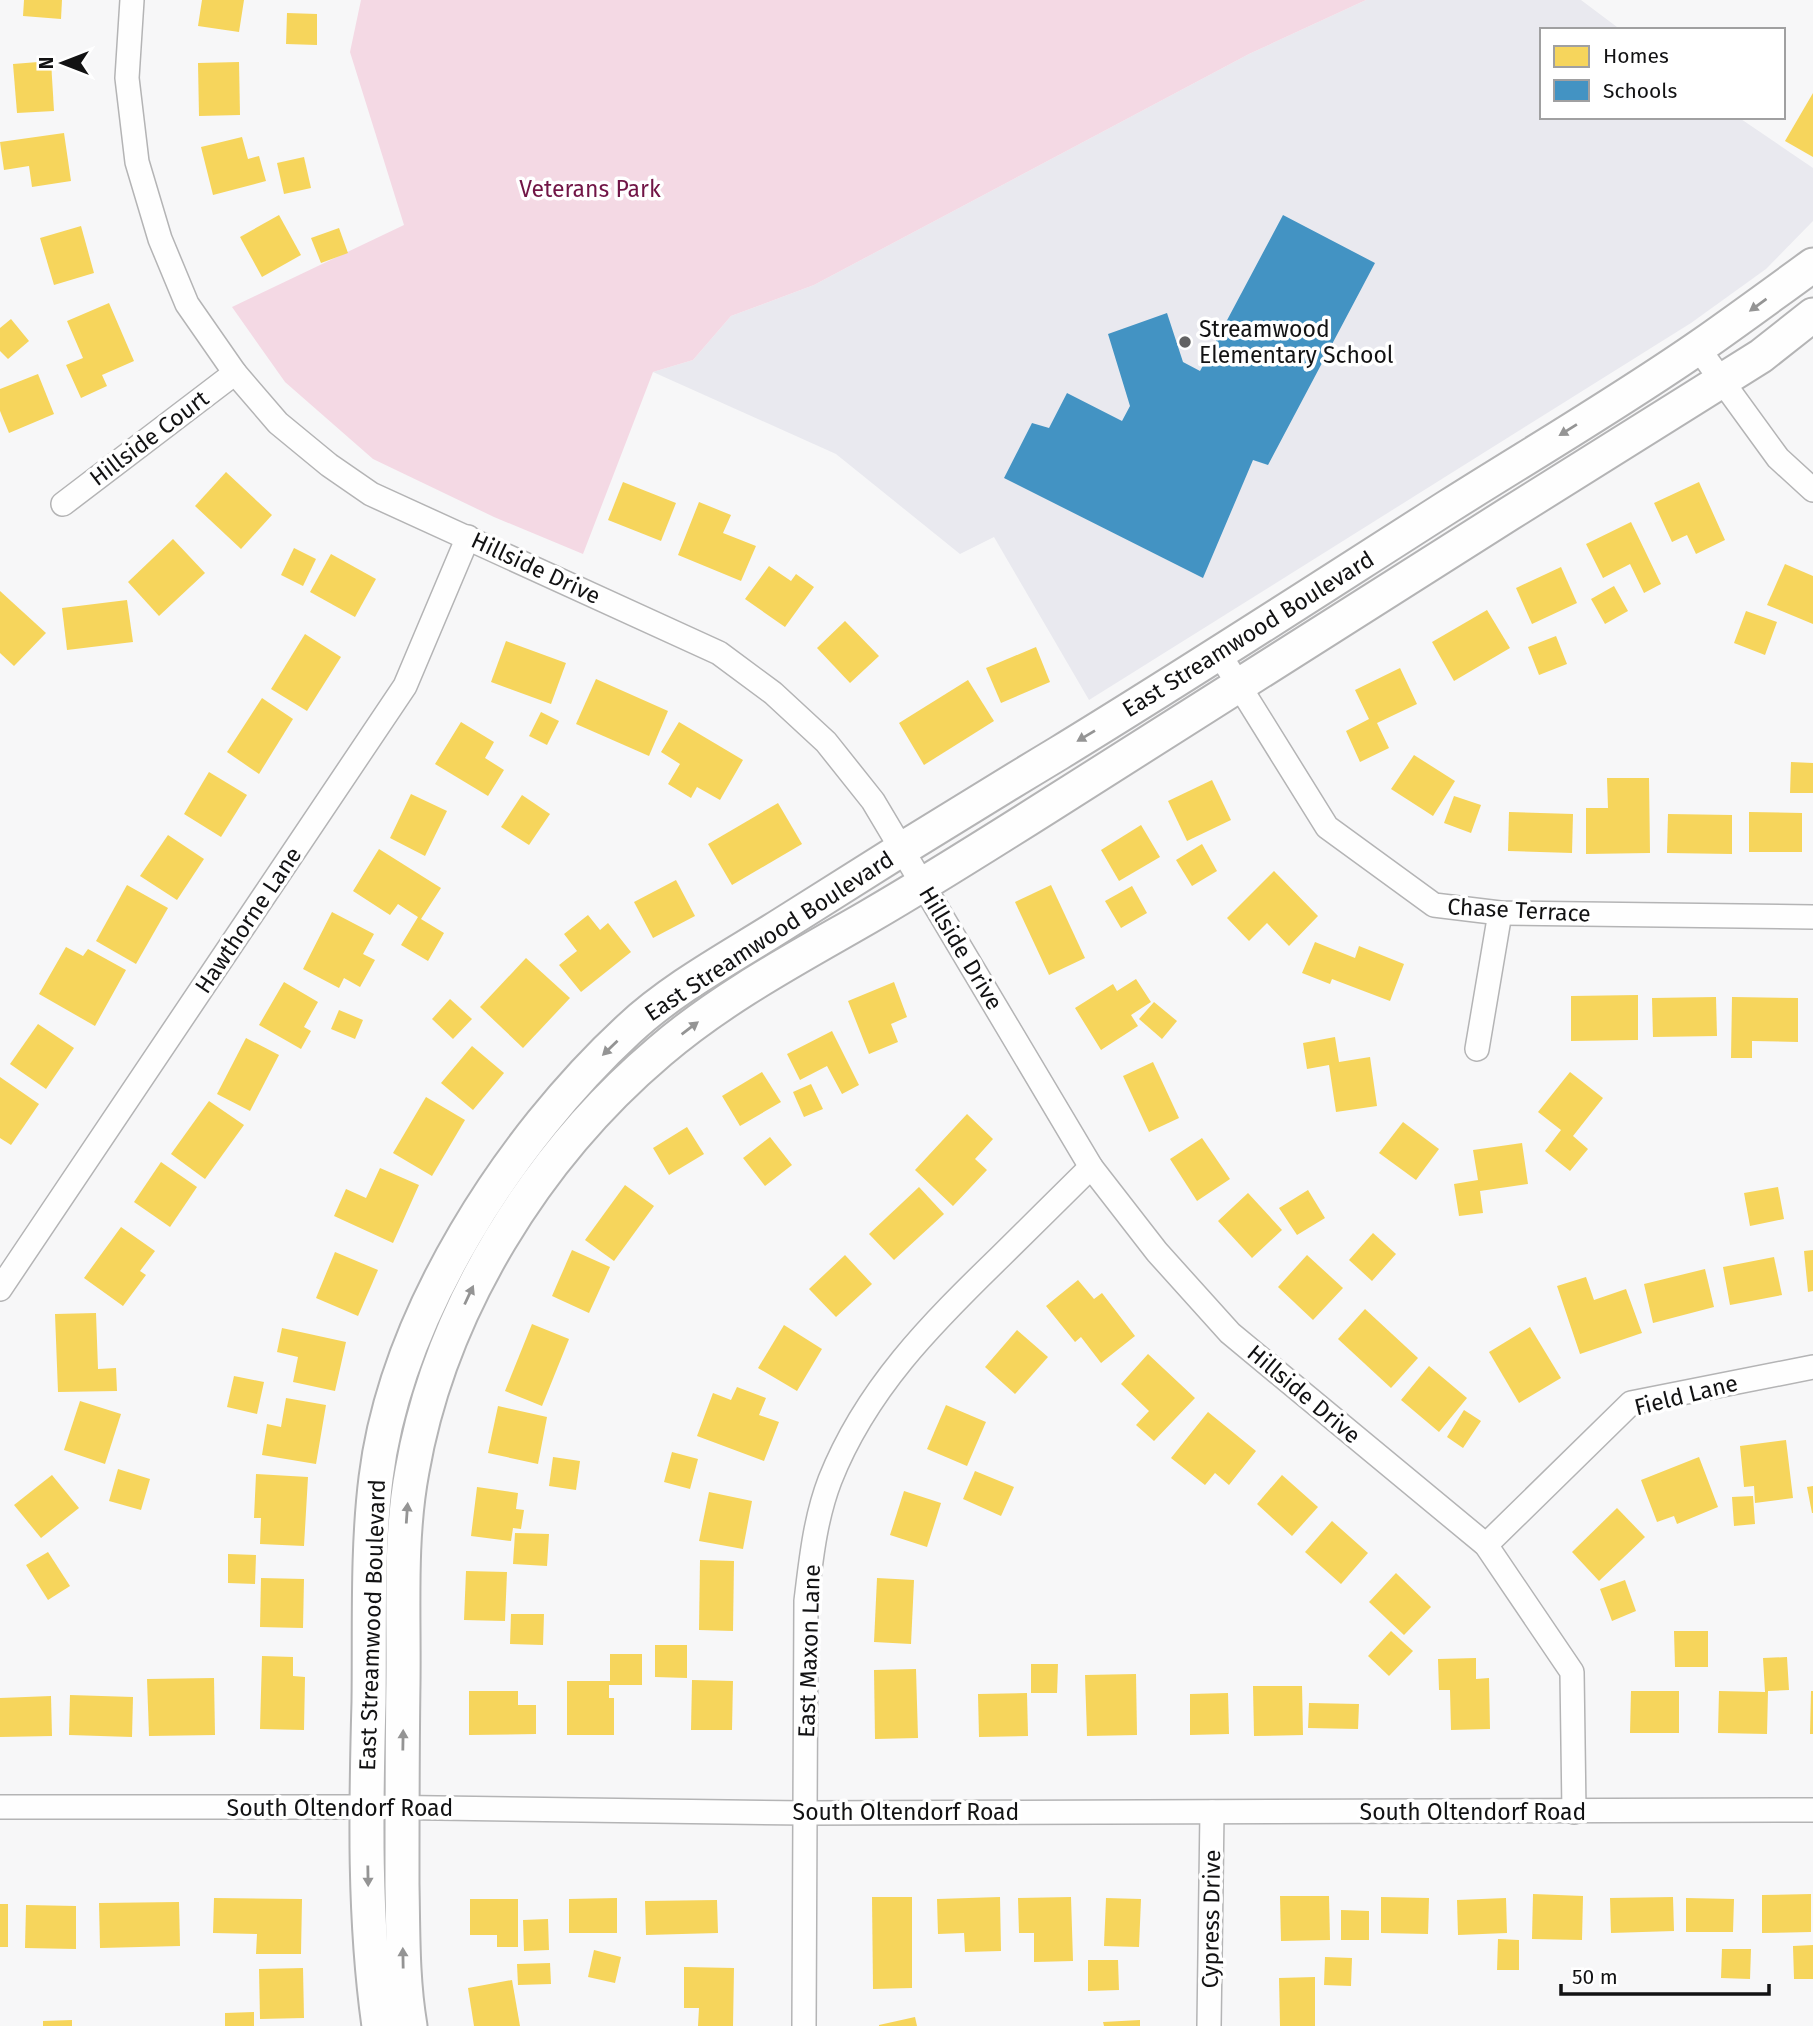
<svg xmlns="http://www.w3.org/2000/svg" width="1813" height="2026" viewBox="0 0 1813 2026" font-family="'Fira Sans',sans-serif">
<style>
.built{fill:#e9e9ef}
.green{fill:#f4d9e4}
.homes{fill:#f6d55c}
.schools{fill:#4393c3}
.lines{fill:none;stroke-linecap:round;stroke-linejoin:round}
.street-casing{stroke:#b4b4b5;stroke-width:26}
.secondary-casing{stroke:#b4b4b5;stroke-width:37}
.street{stroke:#fefefe;stroke-width:23}
.secondary{stroke:#fefefe;stroke-width:33}
.oneway{fill:#949494}
.poi-dot{fill:#626263;stroke:#fff;stroke-width:2.5}
.labels{text-anchor:middle;dominant-baseline:central;stroke-width:7;stroke-linejoin:round;paint-order:stroke}
.park-label{font-size:23px;fill:#711546;stroke:#fff}
.poi-label{font-size:23px;fill:#121213;stroke:#fff;text-anchor:start}
.street-label{font-size:23px;fill:#121213;stroke:#fff}
</style>
<rect width="100%" height="100%" fill="#f7f7f8"/>
<!-- built -->
<path class="built" d="M1366 0H1581L1621 30H1542V117H1738L1813 168V221L1766 269 1691 323 1089 700 994 537 960 554 836 454 653 372 693 360 731 316 814 285 1249 54Z"/>
<!-- green -->
<path class="green" d="M361 0H1366L1249 54 814 285 731 316 693 360 653 372 583 554 494 517 373 459 285 382 232 307 404 225 350 52Z"/>
<!-- homes -->
<g class="homes">
<path d="M24 0H62L61 19 23 16Z"/>
<path d="M202 0H244L239 32 198 26Z"/>
<path d="M287 13 317 14V45L286 44Z"/>
<path d="M51 61 54 111 17 113 13 64Z"/>
<path d="M239 62 240 115 199 116 198 63Z"/>
<path d="M1813 93V157L1785 141Z"/>
<path d="M64 133 71 181 32 187 29 166 4 170 0 142Z"/>
<path d="M242 137 248 159 259 156 266 181 213 195 201 147Z"/>
<path d="M304 157 311 188 284 194 277 163Z"/>
<path d="M279 215 301 255 262 277 240 237Z"/>
<path d="M81 226 94 273 54 285 40 238Z"/>
<path d="M339 228 348 253 321 263 311 238Z"/>
<path d="M109 303 134 361 102 375 107 386 81 398 66 365 83 358 67 321Z"/>
<path d="M11 319 29 341 8 359 0 351V328Z"/>
<path d="M38 374 54 414 9 433 0 411V389Z"/>
<path d="M226 472 272 515 241 549 195 506Z"/>
<path d="M623 482 676 503 661 541 608 520Z"/>
<path d="M1699 482 1725 540 1696 554 1687 535 1672 542 1654 503Z"/>
<path d="M699 502 731 515 723 533 756 546 741 581 678 555Z"/>
<path d="M1631 522 1661 584 1644 593 1630 564 1603 578 1586 544Z"/>
<path d="M173 539 205 573 159 616 128 582Z"/>
<path d="M294 548 316 559 303 586 281 575Z"/>
<path d="M331 554 376 579 355 617 310 592Z"/>
<path d="M1785 564 1813 576V624L1767 605Z"/>
<path d="M769 566 791 581 796 574 814 587 785 627 745 599Z"/>
<path d="M1561 567 1577 603 1532 624 1516 588Z"/>
<path d="M1614 586 1628 611 1605 624 1591 599Z"/>
<path d="M0 591 46 633 14 666 0 653Z"/>
<path d="M127 600 133 642 67 650 62 608Z"/>
<path d="M1487 610 1510 648 1454 681 1432 642Z"/>
<path d="M1746 611 1777 622 1765 655 1734 643Z"/>
<path d="M845 621 879 656 850 683 817 648Z"/>
<path d="M305 634 341 657 307 711 271 689Z"/>
<path d="M1556 636 1567 664 1539 675 1528 647Z"/>
<path d="M506 641 566 663 551 704 491 682Z"/>
<path d="M1036 647 1050 682 1001 703 986 668Z"/>
<path d="M1400 668 1417 704 1377 723 1389 748 1360 762 1346 731 1369 719 1355 690Z"/>
<path d="M596 679 668 711 649 756 576 724Z"/>
<path d="M968 680 994 721 924 765 899 723Z"/>
<path d="M262 698 293 719 259 774 227 752Z"/>
<path d="M541 712 559 721 547 745 529 736Z"/>
<path d="M461 722 494 742 485 758 504 770 488 796 435 764Z"/>
<path d="M679 722 743 760 720 800 697 787 691 798 668 784 680 764 661 752Z"/>
<path d="M1414 755 1455 781 1433 816 1391 789Z"/>
<path d="M1791 762 1813 763V793H1790Z"/>
<path d="M209 772 247 795 221 837 184 814Z"/>
<path d="M1607 778H1649L1650 853 1586 854V808H1608Z"/>
<path d="M1212 780 1231 820 1187 841 1168 801Z"/>
<path d="M411 794 447 811 425 856 390 838Z"/>
<path d="M522 795 550 814 529 845 501 827Z"/>
<path d="M1454 796 1481 805 1471 833 1444 823Z"/>
<path d="M778 803 802 844 732 885 708 844Z"/>
<path d="M1509 812 1573 814 1572 853 1508 851Z"/>
<path d="M1749 812 1802 813V852H1749Z"/>
<path d="M1668 814 1732 815V854L1667 853Z"/>
<path d="M1141 825 1160 857 1119 881 1101 850Z"/>
<path d="M168 835 204 859 177 900 140 876Z"/>
<path d="M1202 844 1217 871 1192 886 1176 860Z"/>
<path d="M379 849 441 888 421 919 444 933 428 961 401 945 418 917 398 904 390 915 353 891Z"/>
<path d="M1274 871 1318 916 1289 946 1267 923 1249 941 1227 918Z"/>
<path d="M676 880 695 916 653 938 634 902Z"/>
<path d="M127 885 168 908 136 964 96 941Z"/>
<path d="M1051 885 1085 958 1049 975 1015 902Z"/>
<path d="M1132 886 1147 913 1121 928 1105 901Z"/>
<path d="M332 912 374 934 363 954 375 960 360 987 344 978 339 988 303 969Z"/>
<path d="M588 915 600 930 608 923 631 952 581 992 559 965 577 951 564 934Z"/>
<path d="M1315 942 1355 958 1359 946 1404 964 1390 1001 1332 979 1330 984 1302 973Z"/>
<path d="M66 947 83 956 88 949 126 970 95 1026 39 994Z"/>
<path d="M526 958 570 998 523 1048 480 1007Z"/>
<path d="M1136 979 1151 1002 1131 1015 1138 1026 1101 1050 1075 1008 1113 984 1117 991Z"/>
<path d="M284 982 318 1002 304 1027 311 1031 301 1049 259 1025Z"/>
<path d="M894 982 907 1017 891 1024 898 1042 869 1054 848 1001Z"/>
<path d="M1638 995V1040L1571 1041V996Z"/>
<path d="M1716 997 1717 1036 1653 1037 1652 998Z"/>
<path d="M1732 997 1798 998V1042L1752 1041V1058H1731Z"/>
<path d="M450 999 472 1019 453 1039 432 1019Z"/>
<path d="M1154 1002 1177 1021 1162 1039 1139 1019Z"/>
<path d="M339 1010 363 1020 355 1039 331 1029Z"/>
<path d="M38 1024 74 1048 46 1089 10 1064Z"/>
<path d="M832 1031 859 1085 842 1094 827 1066 800 1080 787 1054Z"/>
<path d="M1335 1037 1339 1062 1370 1057 1377 1106 1336 1112 1329 1065 1307 1069 1303 1043Z"/>
<path d="M246 1038 279 1055 250 1111 217 1094Z"/>
<path d="M472 1046 504 1073 473 1110 441 1083Z"/>
<path d="M1153 1062 1179 1118 1149 1132 1123 1076Z"/>
<path d="M762 1072 781 1102 740 1126 722 1096Z"/>
<path d="M1570 1072 1603 1098 1573 1136 1588 1149 1570 1171 1545 1151 1561 1130 1538 1112Z"/>
<path d="M0 1077 39 1104 11 1145 0 1138Z"/>
<path d="M811 1084 823 1109 804 1117 793 1092Z"/>
<path d="M426 1097 465 1120 432 1176 393 1153Z"/>
<path d="M209 1101 244 1125 205 1179 171 1154Z"/>
<path d="M967 1114 993 1139 975 1159 987 1170 953 1206 915 1170Z"/>
<path d="M1403 1122 1439 1149 1416 1180 1379 1153Z"/>
<path d="M687 1127 704 1154 669 1175 653 1148Z"/>
<path d="M770 1137 792 1165 765 1186 743 1158Z"/>
<path d="M1202 1138 1230 1179 1197 1201 1170 1159Z"/>
<path d="M1522 1143 1528 1184 1480 1191 1483 1213 1459 1216 1454 1184 1478 1180 1473 1150Z"/>
<path d="M161 1162 197 1187 170 1227 134 1202Z"/>
<path d="M380 1168 419 1185 393 1243 334 1216 346 1189 366 1198Z"/>
<path d="M625 1185 654 1206 614 1261 585 1240Z"/>
<path d="M919 1187 944 1214 894 1260 869 1234Z"/>
<path d="M1778 1187 1784 1219 1750 1226 1744 1193Z"/>
<path d="M1308 1190 1325 1218 1297 1235 1279 1208Z"/>
<path d="M1248 1193 1282 1230 1252 1258 1218 1221Z"/>
<path d="M121 1227 155 1251 140 1271 146 1275 123 1306 84 1278Z"/>
<path d="M1373 1233 1396 1254 1372 1281 1349 1260Z"/>
<path d="M572 1250 610 1267 589 1313 552 1296Z"/>
<path d="M1813 1250V1291L1808 1292 1804 1251Z"/>
<path d="M335 1252 378 1270 358 1316 316 1298Z"/>
<path d="M845 1255 872 1284 836 1317 809 1289Z"/>
<path d="M1307 1255 1343 1288 1313 1320 1278 1287Z"/>
<path d="M1774 1257 1782 1295 1730 1305 1723 1267Z"/>
<path d="M1705 1269 1714 1307 1653 1323 1644 1284Z"/>
<path d="M1586 1277 1594 1300 1626 1289 1642 1333 1580 1354 1557 1286Z"/>
<path d="M1078 1280 1094 1299 1102 1293 1135 1336 1101 1363 1081 1337 1075 1342 1046 1306Z"/>
<path d="M1365 1309 1418 1358 1391 1388 1338 1339Z"/>
<path d="M96 1313 98 1369 116 1368 117 1391 58 1392 55 1314Z"/>
<path d="M532 1324 569 1339 542 1406 505 1391Z"/>
<path d="M784 1325 822 1349 797 1391 758 1368Z"/>
<path d="M1530 1327 1561 1378 1519 1403 1489 1352Z"/>
<path d="M282 1328 346 1342 335 1391 293 1382 298 1357 277 1352Z"/>
<path d="M1017 1330 1048 1357 1015 1394 985 1367Z"/>
<path d="M1148 1354 1195 1398 1154 1441 1136 1425 1149 1411 1121 1384Z"/>
<path d="M1429 1366 1467 1398 1439 1432 1401 1400Z"/>
<path d="M234 1376 264 1382 257 1414 227 1407Z"/>
<path d="M737 1387 766 1398 759 1415 779 1422 764 1461 697 1436 713 1393 731 1400Z"/>
<path d="M286 1398 326 1405 316 1464 262 1455 267 1424 281 1427Z"/>
<path d="M80 1401 121 1414 105 1464 64 1450Z"/>
<path d="M946 1405 986 1422 967 1466 927 1449Z"/>
<path d="M498 1406 547 1417 538 1464 488 1453Z"/>
<path d="M1464 1410 1481 1421 1463 1448 1447 1437Z"/>
<path d="M1208 1412 1256 1451 1229 1485 1215 1473 1205 1485 1171 1458Z"/>
<path d="M1786 1440 1793 1498 1755 1503 1754 1486 1744 1487 1740 1446Z"/>
<path d="M672 1452 698 1459 690 1489 664 1482Z"/>
<path d="M553 1457 580 1461 576 1490 549 1486Z"/>
<path d="M1699 1457 1718 1507 1677 1524 1674 1516 1657 1522 1641 1480Z"/>
<path d="M118 1469 150 1479 141 1510 109 1501Z"/>
<path d="M975 1471 1014 1487 1001 1516 963 1499Z"/>
<path d="M256 1474 308 1477 304 1546 260 1544 261 1518H254Z"/>
<path d="M52 1475 79 1508 41 1538 14 1505Z"/>
<path d="M1282 1475 1318 1507 1292 1536 1257 1504Z"/>
<path d="M1813 1486V1513H1812L1807 1487Z"/>
<path d="M477 1487 518 1493 516 1509 524 1510 521 1529 513 1528 511 1541 471 1536Z"/>
<path d="M904 1491 941 1503 927 1547 890 1535Z"/>
<path d="M709 1492 752 1501 743 1549 699 1541Z"/>
<path d="M1753 1496 1755 1524 1734 1526 1732 1497Z"/>
<path d="M1617 1508 1645 1537 1599 1581 1572 1552Z"/>
<path d="M1332 1521 1368 1553 1341 1584 1305 1552Z"/>
<path d="M515 1533 549 1534 547 1566 513 1564Z"/>
<path d="M48 1552 70 1586 48 1600 26 1565Z"/>
<path d="M228 1554 256 1555 255 1584 228 1583Z"/>
<path d="M700 1560 734 1561 733 1631 699 1630Z"/>
<path d="M466 1571 507 1572 505 1621 464 1620Z"/>
<path d="M1396 1573 1431 1607 1404 1635 1369 1602Z"/>
<path d="M261 1578 304 1579 303 1628 260 1627Z"/>
<path d="M877 1578 914 1580 911 1644 874 1642Z"/>
<path d="M1625 1580 1636 1611 1612 1621 1600 1589Z"/>
<path d="M511 1614H544L543 1645 510 1644Z"/>
<path d="M1391 1631 1413 1651 1389 1676 1368 1656Z"/>
<path d="M1674 1631H1708V1667H1675Z"/>
<path d="M655 1645H687V1678L655 1677Z"/>
<path d="M610 1654H642V1685H609V1698H614V1735H567V1681H610Z"/>
<path d="M262 1656 293 1657V1676L305 1677 304 1730 260 1729Z"/>
<path d="M1787 1657 1789 1690 1768 1691 1767 1734 1718 1733 1719 1691 1765 1692 1763 1658Z"/>
<path d="M1476 1658V1679L1489 1678 1490 1729 1451 1730 1450 1690H1439L1438 1659Z"/>
<path d="M1031 1664H1058L1057 1693H1031Z"/>
<path d="M916 1669 918 1738 875 1739 874 1670Z"/>
<path d="M1136 1674 1137 1735 1087 1736 1085 1675Z"/>
<path d="M214 1678 215 1735 149 1736 147 1679Z"/>
<path d="M692 1680 733 1681 732 1730H691Z"/>
<path d="M1253 1686H1302L1303 1735 1254 1736Z"/>
<path d="M469 1691H518V1705H536V1734L469 1735Z"/>
<path d="M1631 1691H1679V1733H1630Z"/>
<path d="M1811 1691H1813V1734H1810Z"/>
<path d="M1027 1693 1028 1736 979 1737 978 1694Z"/>
<path d="M1228 1693 1229 1734 1190 1735V1694Z"/>
<path d="M70 1695 133 1697 132 1737 69 1735Z"/>
<path d="M51 1696 52 1736 0 1737V1698Z"/>
<path d="M1309 1703 1359 1704 1358 1729 1308 1728Z"/>
<path d="M1533 1894 1583 1896 1582 1940 1532 1939Z"/>
<path d="M1811 1894V1932L1762 1933V1895Z"/>
<path d="M1280 1896H1329L1330 1940 1281 1941Z"/>
<path d="M872 1897H912V1988L873 1989Z"/>
<path d="M1000 1897 1001 1951 965 1952 964 1933 938 1934 937 1899Z"/>
<path d="M1071 1897 1073 1961 1034 1962V1933H1019L1018 1898Z"/>
<path d="M1381 1897 1429 1898 1428 1934 1381 1933Z"/>
<path d="M1673 1897 1674 1931 1611 1933 1610 1898Z"/>
<path d="M214 1898 302 1899 301 1954H256L257 1934 213 1933Z"/>
<path d="M617 1898V1933H569V1899Z"/>
<path d="M1106 1898 1141 1899 1139 1947 1104 1946Z"/>
<path d="M1506 1898 1507 1933 1458 1935 1457 1900Z"/>
<path d="M1686 1898 1734 1899 1733 1932H1686Z"/>
<path d="M470 1899H518V1947H497V1935H470Z"/>
<path d="M717 1900 718 1933 646 1935 645 1901Z"/>
<path d="M179 1902 180 1946 100 1948 99 1903Z"/>
<rect x="0" y="1904" width="8" height="43"/>
<path d="M26 1905 76 1906V1949L25 1948Z"/>
<path d="M1341 1910 1369 1911V1940H1341Z"/>
<path d="M548 1919 549 1950 524 1951 523 1920Z"/>
<path d="M1498 1939 1519 1940V1970H1497Z"/>
<path d="M1813 1945V1979H1794L1793 1946Z"/>
<path d="M1722 1949H1751L1750 1979 1721 1978Z"/>
<path d="M594 1950 621 1957 615 1983 588 1977Z"/>
<path d="M1325 1957 1352 1958 1351 1986 1324 1985Z"/>
<path d="M1088 1960H1118L1119 1990 1088 1991Z"/>
<path d="M550 1963 551 1984 518 1985 517 1964Z"/>
<path d="M684 1967 734 1968 733 2026H698L699 2008H684Z"/>
<path d="M303 1968 304 2018 260 2019 259 1969Z"/>
<path d="M1315 1977V2026H1280L1279 1978Z"/>
<path d="M512 1980 520 2026H474L468 1988Z"/>
<path d="M254 2012V2026H225V2013Z"/>
<path d="M915 2017 917 2026H879V2025Z"/>
<path d="M72 2020V2026H43V2021Z"/>
<path d="M1140 2020V2026H1104L1103 2022Z"/>
</g>
<!-- schools -->
<path class="schools" d="M1283 215 1375 263 1268 465 1253 460 1203 578 1004 478 1032 423 1049 428 1067 393 1122 421 1130 406 1108 334 1167 313 1183 362 1200 371Z"/>
<g class="lines">
<defs>
<g id="street">
<path d="M132 0 127 78 137 162 160 239 187 304 235 373 278 423 329 465 371 494 719 653 773 693 826 742 873 801 1091 1167 1157 1252 1230 1333 1486 1545 1572 1672 1574 1812"/>
<path d="M1698 348 1778 458 1813 490"/>
<path d="M63 504 235 373"/>
<path d="M1220 655 1327 827 1434 905 1500 913 1813 917"/>
<path d="M1477 1049 1500 913"/>
<path d="M0 1289 405 686 468 537"/>
<path d="M1486 1545 1631 1403 1813 1367"/>
<path d="M0 1807H366L806 1813 1813 1810"/>
<path d="M804 2026 806 1601C811 1560 815 1519 830 1480 866 1389 931 1324 1000 1257 1030 1227 1061 1197 1091 1167"/>
<path d="M1209 2026 1212 1812"/>
</g>
<g id="secondary">
<path d="M379 2026C364 1919 366 1810 369 1702 370 1629 367 1550 376 1478 396 1315 510 1139 629 1029 674 987 731 957 783 924 874 866 966 809 1059 753 1190 673 1319 589 1449 506 1533 453 1620 402 1702 345 1739 319 1776 292 1813 265"/>
<path d="M410 2026C402 1979 403 1932 402 1884 402 1817 402 1750 403 1683 404 1613 399 1540 412 1471 440 1310 536 1156 660 1051 723 997 797 958 868 917 930 881 990 843 1050 805 1286 655 1523 504 1761 356L1813 315"/>
</g>
</defs>
<!-- street casing -->
<use href="#street" class="street-casing"/>
<!-- secondary casing -->
<use href="#secondary" class="secondary-casing"/>
<!-- street -->
<use href="#street" class="street"/>
<!-- secondary -->
<use href="#secondary" class="secondary"/>
</g>
<!-- one-way arrows -->
<defs><path id="oneway-solid" d="M-6-.8H1V-3.2L6.5 0L1 3.2V.8H-6Z" transform="scale(1.75)"/></defs>
<g class="oneway">
<use href="#oneway-solid" transform="translate(1758 305) rotate(144)"/>
<use href="#oneway-solid" transform="translate(1568 430) rotate(148)"/>
<use href="#oneway-solid" transform="translate(1086 736) rotate(149)"/>
<use href="#oneway-solid" transform="translate(690 1028) rotate(-37)"/>
<use href="#oneway-solid" transform="translate(610 1048) rotate(136)"/>
<use href="#oneway-solid" transform="translate(469 1295) rotate(-65)"/>
<use href="#oneway-solid" transform="translate(407 1513) rotate(-86)"/>
<use href="#oneway-solid" transform="translate(403 1740) rotate(-89)"/>
<use href="#oneway-solid" transform="translate(368 1876) rotate(89)"/>
<use href="#oneway-solid" transform="translate(403 1958) rotate(-91)"/>
</g>
<!-- markers -->
<circle class="poi-dot" cx="1185" cy="342" r="7"/>
<g class="labels">
<!-- park labels -->
<g class="park-label">
<text x="590" y="189">Veterans Park</text>
</g>
<!-- poi labels -->
<g class="poi-label">
<text x="1199" y="329">Streamwood<tspan x="1199" dy="26">Elementary School</tspan></text>
</g>
<!-- street labels -->
<g class="street-label">
<text transform="translate(149 438) rotate(-37)">Hillside Court</text>
<text transform="translate(536 568) rotate(25)">Hillside Drive</text>
<text transform="translate(1248 634) rotate(-32)">East Streamwood Boulevard</text>
<text transform="translate(1519 910) rotate(3)">Chase Terrace</text>
<text transform="translate(248 920) rotate(-56)">Hawthorne Lane</text>
<text transform="translate(769 936) rotate(-33)">East Streamwood Boulevard</text>
<text transform="translate(961 948) rotate(59)">Hillside Drive</text>
<text transform="translate(1304 1394) rotate(40)">Hillside Drive</text>
<text transform="translate(1686 1395) rotate(-14)">Field Lane</text>
<text transform="translate(372 1625) rotate(-88)">East Streamwood Boulevard</text>
<text transform="translate(809 1651) rotate(-88)">East Maxon Lane</text>
<text x="340" y="1808">South Oltendorf Road</text>
<text x="906" y="1812">South Oltendorf Road</text>
<text x="1473" y="1812">South Oltendorf Road</text>
<text transform="translate(1211 1919) rotate(-89)">Cypress Drive</text>
</g>
</g>
<!-- legend -->
<rect x="1540" y="28" width="245" height="91" fill="#ffffff" stroke="#a0a0a1" stroke-width="2"/>
<rect x="1554" y="46" width="35" height="21" fill="#f6d55c" stroke="#a0a0a1" stroke-width="2"/>
<text x="1603" y="63" font-size="21" fill="#121213">Homes</text>
<rect x="1554" y="80" width="35" height="21" fill="#4393c3" stroke="#a0a0a1" stroke-width="2"/>
<text x="1603" y="98" font-size="21" fill="#121213">Schools</text>
<!-- north arrow -->
<g transform="translate(63 63) rotate(270)" stroke="#ffffff" stroke-width="5" paint-order="stroke">
<path d="M0-5L12 26L0 18L-12 26Z" fill="#121213"/>
<text y="-10" font-size="19" font-weight="bold" text-anchor="middle" fill="#121213">N</text>
</g>
<!-- scale -->
<path d="M1561 1984v10h208v-10" fill="none" stroke="#121213" stroke-width="3.5"/>
<text x="1572" y="1984" font-size="21" fill="#121213" stroke="#ffffff" stroke-width="5" paint-order="stroke">50 m</text>
</svg>
